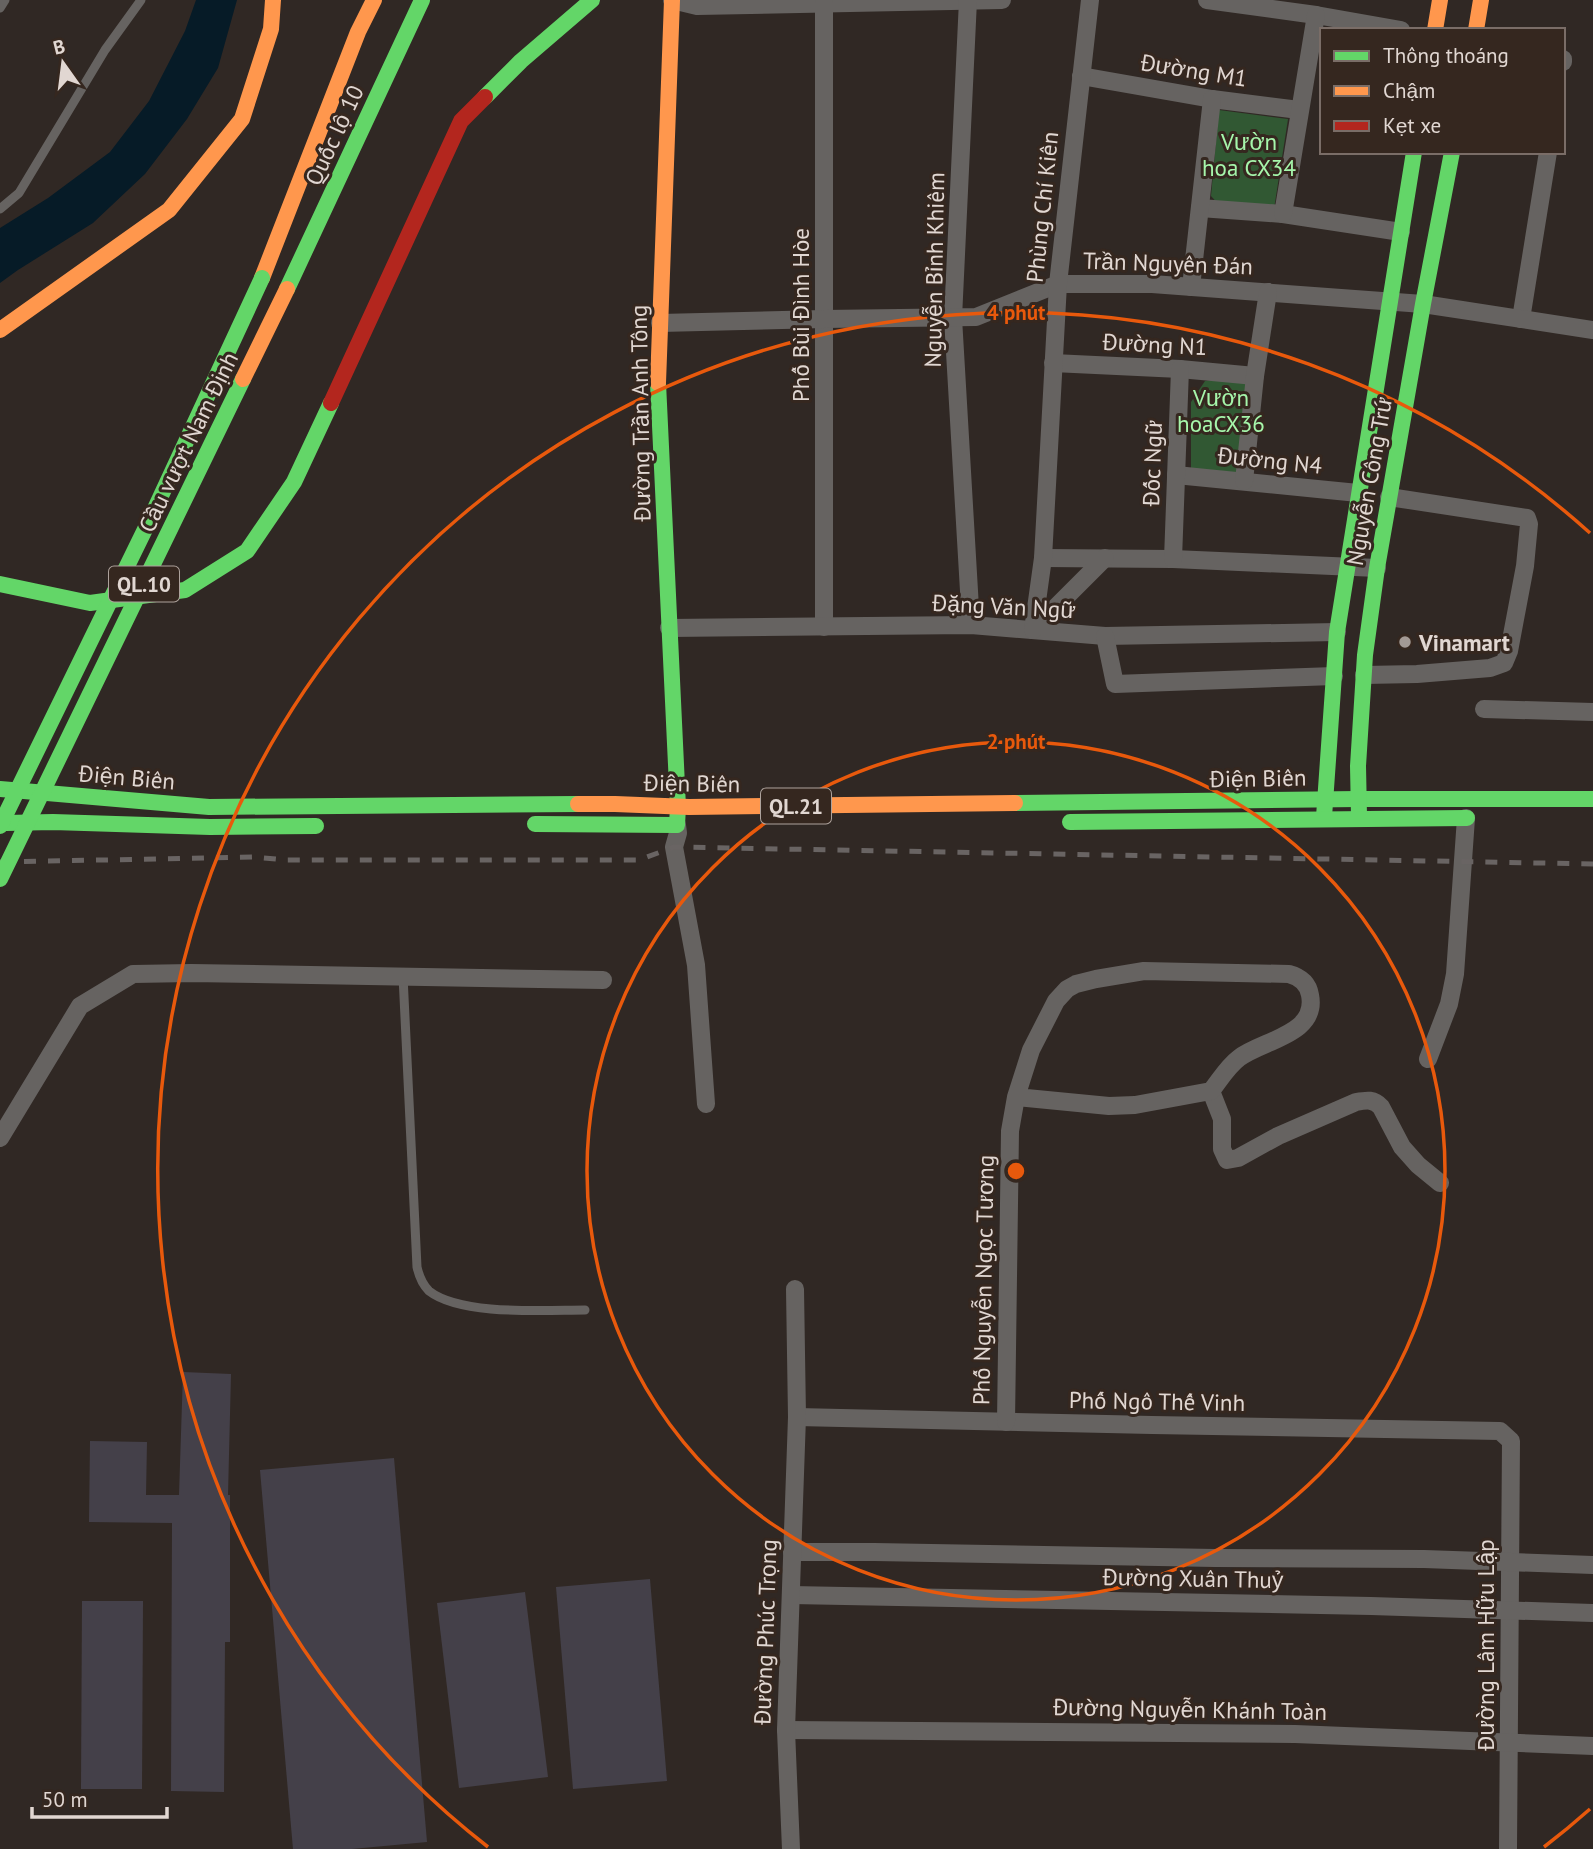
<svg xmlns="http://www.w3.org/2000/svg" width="1593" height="1849" viewBox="0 0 1593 1849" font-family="'PT Sans',sans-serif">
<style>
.green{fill:#315833}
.water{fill:#061b27}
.building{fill:#444049}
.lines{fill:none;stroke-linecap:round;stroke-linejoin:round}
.lane{stroke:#666361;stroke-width:9}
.street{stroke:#666361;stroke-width:18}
.fast{stroke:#63d668;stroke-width:16}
.slow{stroke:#ff974d;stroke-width:16}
.jam{stroke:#b3261e;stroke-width:16}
.rail{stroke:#696463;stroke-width:5;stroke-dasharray:12 12;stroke-linecap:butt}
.fast-bridge{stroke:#63d668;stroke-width:16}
.slow-bridge{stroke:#ff974d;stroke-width:16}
.ring{fill:none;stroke:#e8590c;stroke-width:3.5}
.poi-dot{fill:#a39a95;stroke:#35271f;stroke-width:2.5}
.labels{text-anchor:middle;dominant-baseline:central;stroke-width:6;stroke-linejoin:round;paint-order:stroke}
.shield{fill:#35271f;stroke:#ada29c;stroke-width:2}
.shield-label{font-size:21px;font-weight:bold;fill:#e1d7d2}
.street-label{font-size:23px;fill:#e1d7d2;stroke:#35271f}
.park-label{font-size:23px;fill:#a6f6ab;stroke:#35271f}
.poi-label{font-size:23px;font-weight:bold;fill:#e1d7d2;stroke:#35271f;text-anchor:start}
.centre{fill:#e8590c;stroke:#35271f;stroke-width:3.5}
.ring-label{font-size:21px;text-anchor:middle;font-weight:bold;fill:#e8590c;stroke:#35271f;stroke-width:6;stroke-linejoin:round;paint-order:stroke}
</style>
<rect width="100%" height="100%" fill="#302824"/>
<!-- green -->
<g class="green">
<path d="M1219 110 1288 119 1274 209 1219 205 1211 196Z"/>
<path d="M1255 376 1244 481 1191 475V402L1205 381Z"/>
</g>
<!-- water -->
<path class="water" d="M196 0H237L218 68 187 119 145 174 93 223 18 270 0 283V228L48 198 110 152 149 101 185 31Z"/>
<!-- building -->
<g class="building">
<path d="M183 1372 231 1374 228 1495H230V1642H225L224 1792 171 1791 172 1523 89 1522 90 1441 147 1442 146 1495H179Z"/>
<path d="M394 1458 427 1842 352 1849H293L260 1470Z"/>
<path d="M650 1579 667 1781 573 1789 556 1587Z"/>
<path d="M525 1592 548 1777 459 1788 437 1603Z"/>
<path d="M82 1601H143L142 1789H81Z"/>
</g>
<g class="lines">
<!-- lane -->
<g class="lane">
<path d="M0 8 5 0"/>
<path d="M0 209 19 193 105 50 141 0"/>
<path d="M403 976 417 1267C419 1276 422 1284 429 1291 461 1316 545 1310 585 1310"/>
</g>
<!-- street -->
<g class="street">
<path d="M672 0 697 6 1002 0"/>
<path d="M968 0 953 318 971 625"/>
<path d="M1207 0 1316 15 1401 30"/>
<path d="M824 4V627"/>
<path d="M1563 59V62"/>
<path d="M1081 76 1212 99 1299 110"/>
<path d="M1200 208 1283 214 1401 232"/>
<path d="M1283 214 1316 15"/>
<path d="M1191 287 1212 99"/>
<path d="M1521 319 1548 152"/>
<path d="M660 323 824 319 976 317 1058 284H1152L1423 304 1593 330"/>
<path d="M1053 363 1180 369 1255 376"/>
<path d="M1176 475 1358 493"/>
<path d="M1244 481 1255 376 1268 292"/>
<path d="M1043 558 1173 559 1377 568"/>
<path d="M1173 559 1180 369"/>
<path d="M669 628 971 625 1105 636 1337 632"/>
<path d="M1033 630 1043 558 1058 284 1090 0"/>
<path d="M1033 630 1105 558"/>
<path d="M1105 636 1115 684 1334 676"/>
<path d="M1364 675 1417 674 1490 668 1504 663 1509 651 1525 566 1529 524 1527 518 1389 497"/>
<path d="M1484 709 1593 712"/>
<path d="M677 825 678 833 674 847 696 965 706 1104"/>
<path d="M1428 1059 1449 1004 1455 974 1466 818"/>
<path d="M1211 1091 1222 1119V1149L1227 1160 1238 1158 1278 1136 1356 1102C1367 1100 1374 1099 1381 1107L1402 1147 1418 1165 1440 1183"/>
<path d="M0 1138 80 1006 133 974 191 973 603 980"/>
<path d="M797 1417 1152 1425 1500 1431 1511 1441 1508 1849"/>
<path d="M1006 1422 1010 1131 1016 1097 1031 1050 1056 1001 1067 989 1076 984 1096 979 1144 971 1289 974C1300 977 1308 983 1310 995 1318 1035 1262 1040 1239 1058 1227 1067 1220 1080 1211 1091L1135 1105 1109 1106 1016 1097"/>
<path d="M792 1552H874L1215 1558 1424 1559 1593 1565"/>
<path d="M791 1595 1371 1606 1593 1613"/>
<path d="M786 1730 1295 1734 1593 1746"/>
<path d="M791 1849 786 1730 797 1417 795 1289"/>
</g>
<!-- fast -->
<g class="fast">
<path d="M485 97 521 61 592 0"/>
<path d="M287 289 422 0"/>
<path d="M658 383 678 807 677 825"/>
<path d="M0 584 90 603 185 590 247 551 294 482 331 403"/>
<path d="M0 789 209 807 578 804"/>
<path d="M1015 803 1358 799H1593"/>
<path d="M1359 816 1358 766 1365 655 1377 568 1423 304 1452 152"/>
<path d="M1324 817 1337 632 1414 152"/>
<path d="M1070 822 1467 818"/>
<path d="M6 823 53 822 210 827 316 826"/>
<path d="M535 824 676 825"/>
</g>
<!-- slow -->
<g class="slow">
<path d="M1435 30 1440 0"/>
<path d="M1476 30 1481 0"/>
<path d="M262 278 358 32 374 0"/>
<path d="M0 330 169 210 242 119 271 29 273 0"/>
<path d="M658 383 672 0"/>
<path d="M578 804H615L689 807 1015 803"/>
</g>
<!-- jam -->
<path class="jam" d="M331 403 461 121 485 97"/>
<!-- rail -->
<path class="rail" d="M0 862 255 857 285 860H639L674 847 1593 864"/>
<!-- fast-bridge -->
<g class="fast-bridge">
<path d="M0 826 153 513 262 278"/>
<path d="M0 879 243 379"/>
</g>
<!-- slow-bridge -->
<path class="slow-bridge" d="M243 379 287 289"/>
</g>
<!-- distance rings -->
<g class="ring">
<circle cx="1016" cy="1171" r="429"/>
<path d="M1590 1809A858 858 0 0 1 1544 1847M488 1847A858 858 0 1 1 1590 533"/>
</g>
<!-- markers -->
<circle class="poi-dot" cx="1405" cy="642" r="7"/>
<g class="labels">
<!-- shield labels -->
<g class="shield">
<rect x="109" y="566.5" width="70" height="35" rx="5"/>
<rect x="761" y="788.5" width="70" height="35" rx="5"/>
</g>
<g class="shield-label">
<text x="144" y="584">QL.10</text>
<text x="796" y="806">QL.21</text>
</g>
<!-- street labels -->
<g class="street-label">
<text transform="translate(1194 70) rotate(9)">Đường M1</text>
<text transform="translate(334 135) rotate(-65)">Quốc lộ 10</text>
<text transform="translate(1042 207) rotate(-84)">Phùng Chí Kiên</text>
<text transform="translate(1168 263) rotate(2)">Trần Nguyên Đán</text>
<text transform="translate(934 270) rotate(-89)">Nguyễn Bỉnh Khiêm</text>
<text transform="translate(800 315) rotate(-90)">Phố Bùi Đình Hòe</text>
<text transform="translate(1155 344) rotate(3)">Đường N1</text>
<text transform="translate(640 413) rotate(-91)">Đường Trần Anh Tông</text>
<text transform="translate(188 442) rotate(-64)">Cầu vượt Nam Định</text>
<text transform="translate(1270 460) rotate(6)">Đường N4</text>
<text transform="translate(1152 463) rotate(-88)">Đốc Ngữ</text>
<text transform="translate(1369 481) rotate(-80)">Nguyễn Công Trứ</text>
<text transform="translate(1004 606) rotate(3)">Đặng Văn Ngữ</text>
<text transform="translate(127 777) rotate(5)">Điện Biên</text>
<text transform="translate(1258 778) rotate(-1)">Điện Biên</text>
<text transform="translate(692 783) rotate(1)">Điện Biên</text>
<text transform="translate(983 1280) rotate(-89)">Phố Nguyễn Ngọc Tương</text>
<text transform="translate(1157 1401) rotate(1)">Phố Ngô Thế Vinh</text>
<text transform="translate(1193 1578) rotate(1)">Đường Xuân Thuỷ</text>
<text transform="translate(765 1632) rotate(-88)">Đường Phúc Trọng</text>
<text transform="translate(1485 1645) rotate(-90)">Đường Lâm Hữu Lập</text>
<text transform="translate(1190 1709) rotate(1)">Đường Nguyễn Khánh Toàn</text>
</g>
<!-- park labels -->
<g class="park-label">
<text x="1249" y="141">Vườn<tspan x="1249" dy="26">hoa CX34</tspan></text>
<text x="1221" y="397">Vườn<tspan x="1221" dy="26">hoaCX36</tspan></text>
</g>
<!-- poi labels -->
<g class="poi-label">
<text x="1419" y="642">Vinamart</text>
</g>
</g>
<circle cx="1016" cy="1171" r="10" class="centre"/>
<g class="ring-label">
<text x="1016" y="320">4 phút</text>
<text x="1016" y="749">2 phút</text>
</g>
<!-- legend -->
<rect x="1320" y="28" width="245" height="126" fill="#35271f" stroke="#7a6d67" stroke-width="2"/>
<rect x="1334" y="51" width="35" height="10" fill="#63d668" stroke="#7a6d67" stroke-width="2"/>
<text x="1383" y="63" font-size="21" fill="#e1d7d2">Thông thoáng</text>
<rect x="1334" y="86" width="35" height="10" fill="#ff974d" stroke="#7a6d67" stroke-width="2"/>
<text x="1383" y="98" font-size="21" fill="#e1d7d2">Chậm</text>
<rect x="1334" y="121" width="35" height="10" fill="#b3261e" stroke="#7a6d67" stroke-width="2"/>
<text x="1383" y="133" font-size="21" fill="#e1d7d2">Kẹt xe</text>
<!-- north arrow -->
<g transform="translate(63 63) rotate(346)" stroke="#35271f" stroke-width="5" paint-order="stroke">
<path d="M0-5L12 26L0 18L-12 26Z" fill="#e1d7d2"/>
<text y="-10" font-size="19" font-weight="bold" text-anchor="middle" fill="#e1d7d2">B</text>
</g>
<!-- scale -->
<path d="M32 1807v10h135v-10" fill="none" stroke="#e1d7d2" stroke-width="3.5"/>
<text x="42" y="1807" font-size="21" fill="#e1d7d2" stroke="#35271f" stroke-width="5" paint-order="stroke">50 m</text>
</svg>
